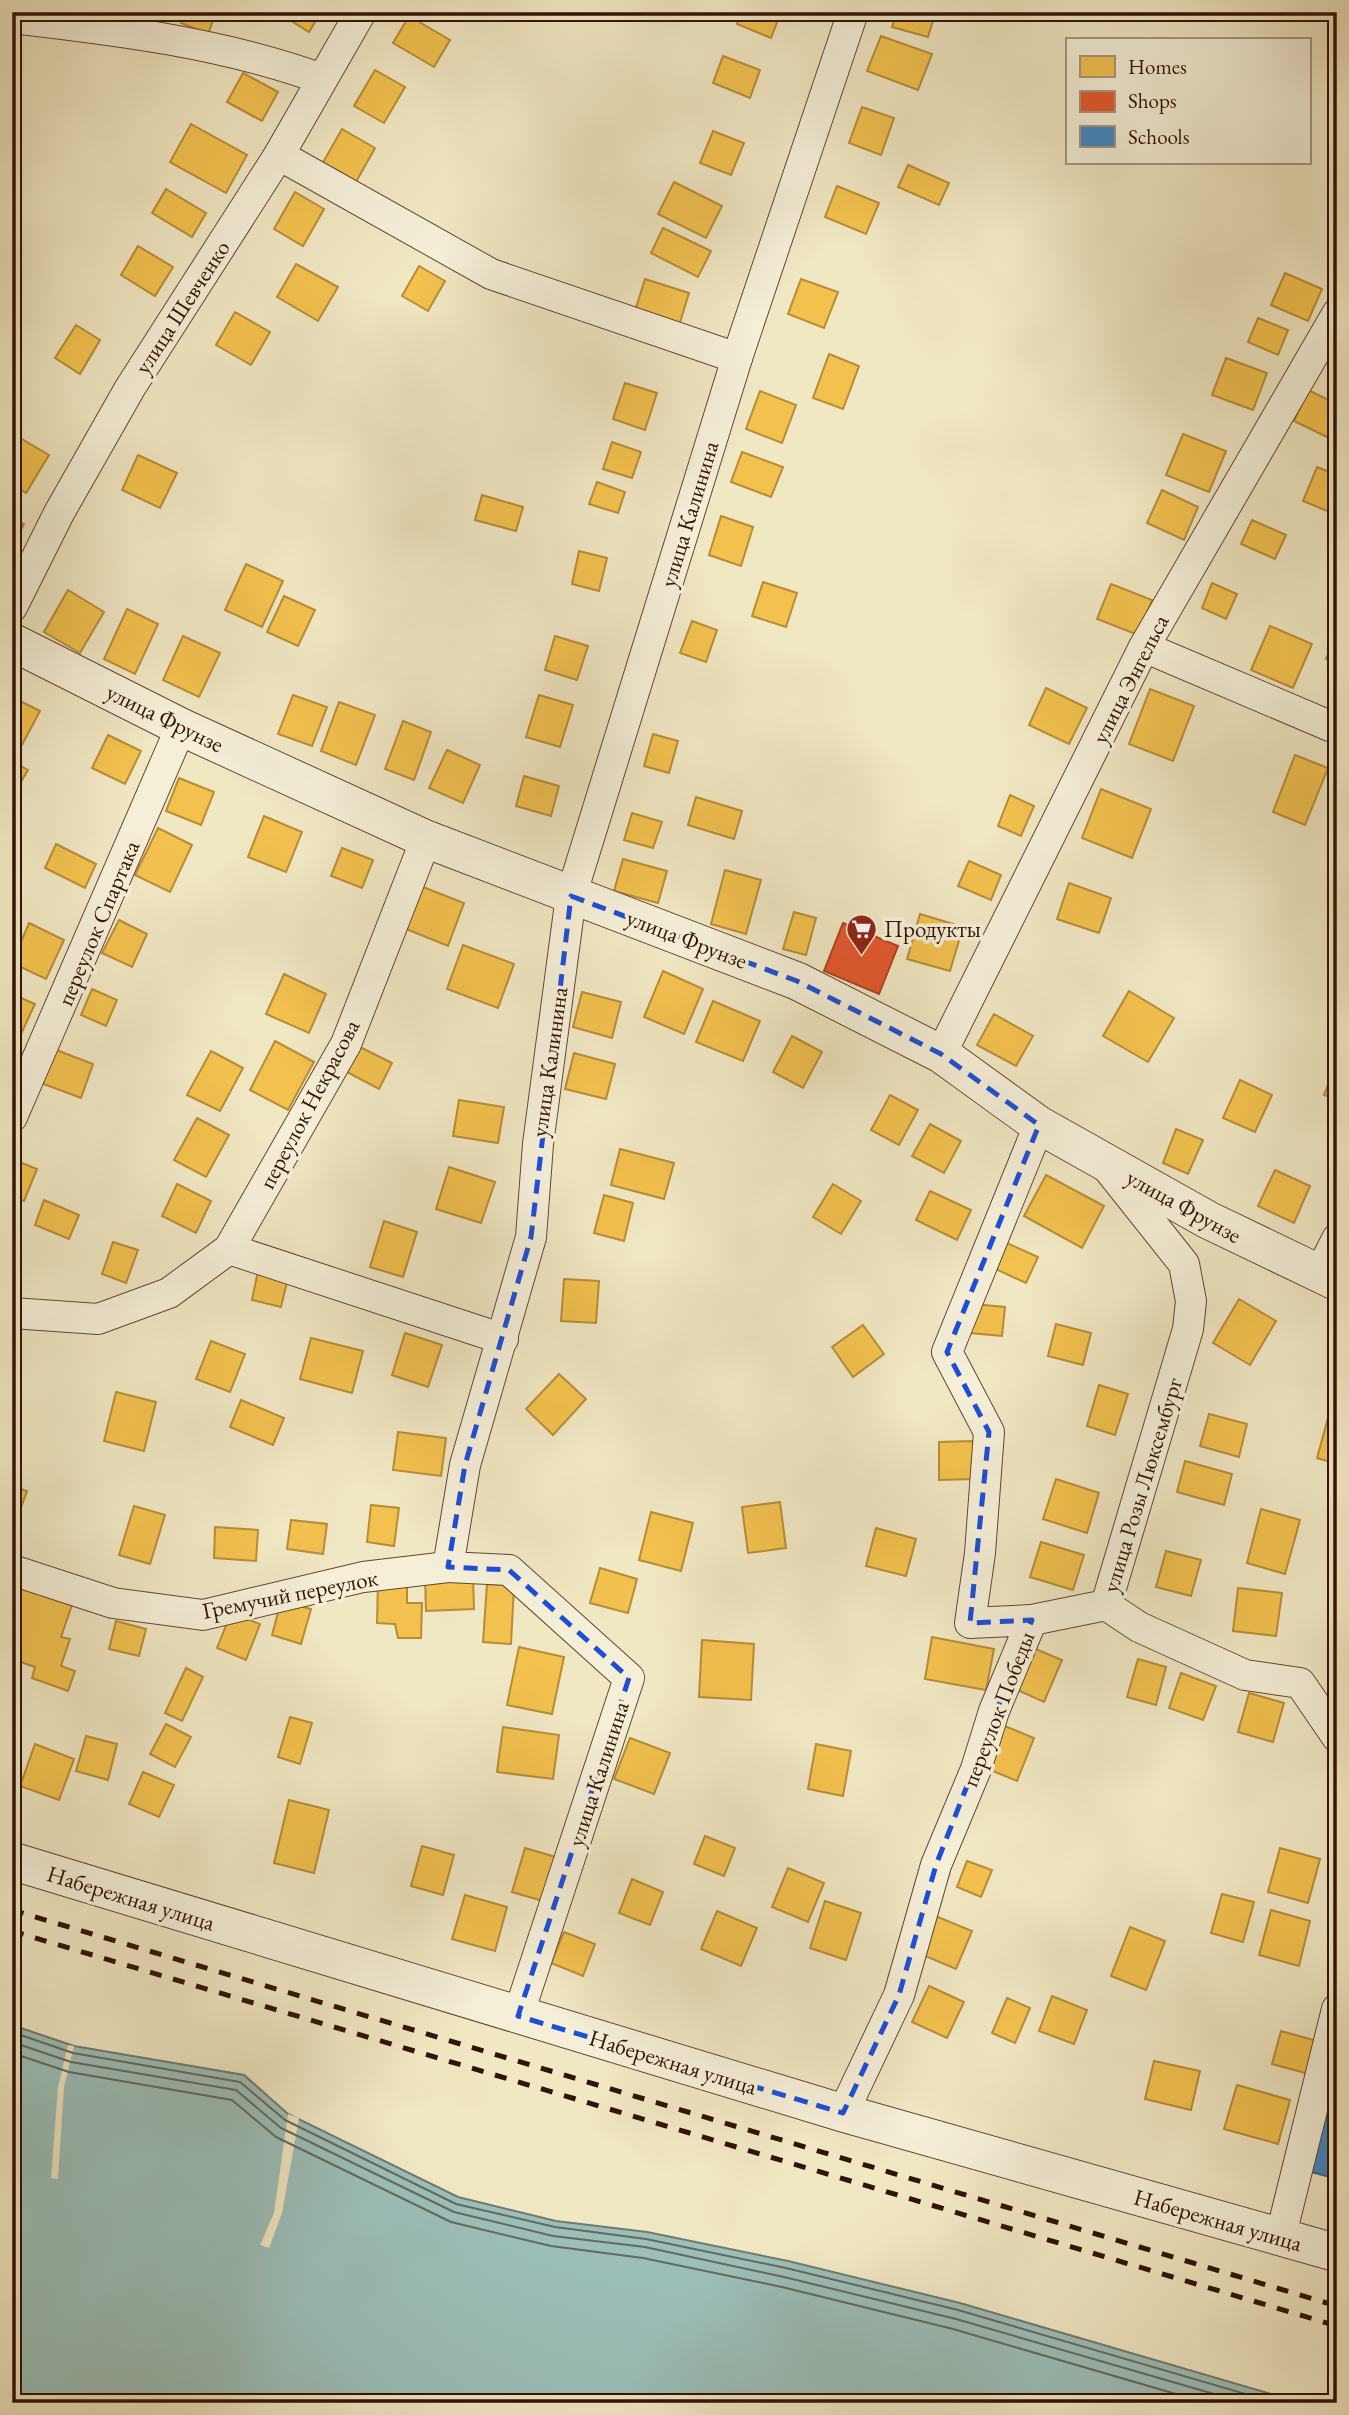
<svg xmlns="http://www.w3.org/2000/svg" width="1349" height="2415" viewBox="0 0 1349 2415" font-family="'EB Garamond',serif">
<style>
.water{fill:#9bbfb9;stroke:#717a70;stroke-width:2}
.pier{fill:#f0e7c3}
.homes{fill:#f2c14e;stroke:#b88c37;stroke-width:2}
.shops{fill:#e4572e;stroke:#af4221;stroke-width:2}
.schools{fill:#3f88c5;stroke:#3b658a;stroke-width:2}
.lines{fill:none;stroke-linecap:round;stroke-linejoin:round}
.shore{stroke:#66685e;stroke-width:2}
.minor-casing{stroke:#624732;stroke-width:32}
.tertiary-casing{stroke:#624732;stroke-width:39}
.minor{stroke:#f5efd8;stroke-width:30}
.tertiary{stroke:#f5efd8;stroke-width:37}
.rail{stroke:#321202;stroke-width:5;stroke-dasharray:12 12;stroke-linecap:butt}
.marked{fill:none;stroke:#1d4ed8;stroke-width:5;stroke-dasharray:14 9;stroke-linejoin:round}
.labels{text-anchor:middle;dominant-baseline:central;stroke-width:7;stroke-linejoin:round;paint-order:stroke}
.street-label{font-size:23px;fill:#321202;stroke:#f5efd8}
.poi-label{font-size:23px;fill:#321202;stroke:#f5efd8;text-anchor:start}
</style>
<rect width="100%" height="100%" fill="#f0e7c3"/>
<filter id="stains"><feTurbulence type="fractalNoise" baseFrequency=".00286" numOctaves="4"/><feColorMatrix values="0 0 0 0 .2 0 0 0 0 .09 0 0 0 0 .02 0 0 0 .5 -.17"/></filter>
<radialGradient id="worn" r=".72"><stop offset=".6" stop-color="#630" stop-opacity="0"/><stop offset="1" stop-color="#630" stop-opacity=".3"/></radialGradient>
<!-- water -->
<path class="water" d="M12 2025 74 2046 244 2075 288 2114 458 2197 556 2221 647 2232 788 2261 960 2303 1302 2403H12Z"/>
<!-- pier -->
<g class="pier">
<path d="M68 2045 74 2046 64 2087 58 2179 51 2178 58 2087Z"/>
<path d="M288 2114 299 2118 282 2213 269 2248 260 2245 274 2213Z"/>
</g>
<!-- homes -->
<g class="homes">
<path d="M185 12H216L208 34 181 23Z"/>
<path d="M277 12H321L309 32Z"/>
<path d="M741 12H781L771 38 737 24Z"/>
<path d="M897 12 935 14 928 37 892 27Z"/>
<path d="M409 16 450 40 434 67 393 43Z"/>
<path d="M881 36 932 54 918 90 867 71Z"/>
<path d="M723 56 760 70 750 98 713 83Z"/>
<path d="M375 70 405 87 384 123 354 106Z"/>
<path d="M243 73 278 92 262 121 227 102Z"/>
<path d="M862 107 894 118 881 155 849 143Z"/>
<path d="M191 124 247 155 226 193 170 162Z"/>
<path d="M342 129 375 148 356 182 322 164Z"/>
<path d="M713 131 744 143 731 175 700 163Z"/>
<path d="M908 165 949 183 939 205 898 187Z"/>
<path d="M674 182 722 206 706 238 658 214Z"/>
<path d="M837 186 879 203 866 234 825 217Z"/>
<path d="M166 189 206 213 192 237 152 213Z"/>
<path d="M295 192 324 209 303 246 274 229Z"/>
<path d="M663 228 711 251 698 277 651 253Z"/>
<path d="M138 246 173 267 155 296 121 275Z"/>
<path d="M296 264 338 287 318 321 277 297Z"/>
<path d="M419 266 445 281 428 311 402 296Z"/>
<path d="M1285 273 1322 289 1308 321 1271 305Z"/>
<path d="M645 279 689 293 678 329 634 314Z"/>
<path d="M801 279 838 292 824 328 788 314Z"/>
<path d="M235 312 270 332 251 365 216 345Z"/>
<path d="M1258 318 1288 330 1278 355 1248 342Z"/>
<path d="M76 325 100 340 80 374 55 358Z"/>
<path d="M829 354 859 366 843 409 813 398Z"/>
<path d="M1226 358 1267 373 1253 410 1212 395Z"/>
<path d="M625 383 657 393 645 430 613 419Z"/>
<path d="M1308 390 1337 404 1335 441 1294 421Z"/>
<path d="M760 391 796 405 782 443 746 429Z"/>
<path d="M1183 434 1226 451 1209 492 1166 475Z"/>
<path d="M15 435 49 455 26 493 12 484V440Z"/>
<path d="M612 442 641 452 632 478 603 469Z"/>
<path d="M742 452 783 467 771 497 731 482Z"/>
<path d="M138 455 177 473 160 508 122 490Z"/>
<path d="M1317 467 1337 475V515L1303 501Z"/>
<path d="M597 482 625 492 618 513 589 504Z"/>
<path d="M1162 490 1198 507 1184 540 1147 523Z"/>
<path d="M482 495 523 507 516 531 475 520Z"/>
<path d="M721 516 753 527 741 566 709 555Z"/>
<path d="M12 519 24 524 12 548Z"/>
<path d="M1252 520 1286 535 1275 559 1241 544Z"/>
<path d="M579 551 607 558 599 591 572 584Z"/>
<path d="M246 564 283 581 262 627 225 610Z"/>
<path d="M763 582 797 593 786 627 752 616Z"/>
<path d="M1212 583 1237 594 1226 619 1202 608Z"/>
<path d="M1111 584 1152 600 1138 635 1097 619Z"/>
<path d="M68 590 104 612 80 653 44 632Z"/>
<path d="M284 596 315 610 298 646 267 632Z"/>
<path d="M127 609 158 624 135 674 104 659Z"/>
<path d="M692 621 717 630 706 662 680 653Z"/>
<path d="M1270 626 1312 644 1293 688 1251 670Z"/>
<path d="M1337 635V663L1326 659Z"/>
<path d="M183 636 220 653 199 697 163 680Z"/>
<path d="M555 636 588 646 577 680 545 670Z"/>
<path d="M1046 688 1087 708 1069 744 1029 725Z"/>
<path d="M1150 689 1194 706 1173 761 1129 744Z"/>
<path d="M293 695 327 707 312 746 278 734Z"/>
<path d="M539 695 573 705 560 747 526 737Z"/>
<path d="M12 697 40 711 22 745 12 740Z"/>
<path d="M339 702 375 715 356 765 321 751Z"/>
<path d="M403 721 431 732 414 780 385 769Z"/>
<path d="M653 734 678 741 669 773 644 766Z"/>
<path d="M108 735 141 751 125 784 92 768Z"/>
<path d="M447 750 480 765 463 803 429 788Z"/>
<path d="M1295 755 1328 768 1305 825 1273 812Z"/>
<path d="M12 761 28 770 12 797Z"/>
<path d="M524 776 559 786 551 816 516 806Z"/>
<path d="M179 778 214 792 201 825 166 811Z"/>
<path d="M1101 789 1151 809 1132 858 1082 838Z"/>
<path d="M1010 795 1034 806 1021 836 998 826Z"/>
<path d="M696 797 742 811 734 839 688 825Z"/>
<path d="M632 813 662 822 653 848 624 840Z"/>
<path d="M264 816 302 832 286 872 248 857Z"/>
<path d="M158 828 192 845 170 892 135 875Z"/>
<path d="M56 844 96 864 85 888 45 868Z"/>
<path d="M342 848 373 860 362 888 331 876Z"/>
<path d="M623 859 667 871 658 903 614 891Z"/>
<path d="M969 861 1001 875 991 900 958 886Z"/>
<path d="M725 870 761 880 746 934 711 924Z"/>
<path d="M1069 883 1111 898 1099 933 1057 919Z"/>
<path d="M423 887 464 903 448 946 406 929Z"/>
<path d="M794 912 816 918 806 955 783 949Z"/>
<path d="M920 914 963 927 950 971 907 959Z"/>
<path d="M119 920 147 934 132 967 102 953Z"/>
<path d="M29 923 64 940 46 979 12 963Z"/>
<path d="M463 945 514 964 498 1008 447 989Z"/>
<path d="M663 971 703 989 684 1034 644 1017Z"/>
<path d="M284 974 326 994 309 1033 266 1014Z"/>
<path d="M92 989 117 1000 106 1026 81 1015Z"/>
<path d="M1129 991 1174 1018 1148 1062 1103 1036Z"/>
<path d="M582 992 621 1002 612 1038 573 1027Z"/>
<path d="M12 994 35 1004 21 1034 12 1030Z"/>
<path d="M713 1001 760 1021 743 1061 696 1042Z"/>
<path d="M994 1014 1033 1036 1016 1066 977 1045Z"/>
<path d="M792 1036 822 1052 803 1088 773 1072Z"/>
<path d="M275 1041 314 1062 288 1110 250 1090Z"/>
<path d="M360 1047 392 1063 379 1089 347 1072Z"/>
<path d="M51 1048 93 1064 81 1098 38 1082Z"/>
<path d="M211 1051 243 1068 220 1111 187 1095Z"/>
<path d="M574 1053 615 1064 606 1099 565 1089Z"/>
<path d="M1336 1065H1337V1100L1324 1095Z"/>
<path d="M1240 1080 1272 1095 1255 1132 1223 1118Z"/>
<path d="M890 1095 918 1110 899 1145 871 1130Z"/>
<path d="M459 1100 504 1107 498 1143 453 1136Z"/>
<path d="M197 1118 229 1135 206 1177 174 1160Z"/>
<path d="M930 1124 961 1141 944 1173 912 1156Z"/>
<path d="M1176 1129 1203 1140 1188 1174 1163 1163Z"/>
<path d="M620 1149 674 1163 664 1199 611 1185Z"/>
<path d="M12 1159 37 1169 24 1201 12 1197Z"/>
<path d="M449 1167 495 1182 481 1223 436 1209Z"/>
<path d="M1275 1170 1310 1186 1294 1223 1258 1206Z"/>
<path d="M1046 1175 1104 1206 1082 1248 1024 1216Z"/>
<path d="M177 1184 211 1201 196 1233 162 1216Z"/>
<path d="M833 1184 861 1201 841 1234 813 1217Z"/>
<path d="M930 1191 971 1210 957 1240 916 1220Z"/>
<path d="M604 1195 633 1203 624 1241 594 1233Z"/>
<path d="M44 1200 79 1215 69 1239 35 1225Z"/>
<path d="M384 1221 417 1232 403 1277 370 1267Z"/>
<path d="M998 1239 1038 1257 1026 1283 987 1265Z"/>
<path d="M113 1242 138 1250 126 1283 102 1274Z"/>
<path d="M258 1271 288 1278 281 1307 252 1300Z"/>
<path d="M564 1279 599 1281 596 1323 561 1321Z"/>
<path d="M1239 1299 1276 1321 1250 1365 1213 1343Z"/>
<path d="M973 1304 1005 1307 1002 1336 970 1333Z"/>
<path d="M1056 1324 1091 1333 1083 1365 1048 1356Z"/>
<path d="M863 1325 884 1354 853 1377 832 1347Z"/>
<path d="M405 1333 442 1345 428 1387 392 1375Z"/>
<path d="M311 1338 363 1351 352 1393 300 1379Z"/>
<path d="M211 1341 245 1354 230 1392 196 1379Z"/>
<path d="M12 1353 18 1355 12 1373Z"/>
<path d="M559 1374 586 1399 553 1435 526 1409Z"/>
<path d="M1099 1385 1128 1394 1115 1435 1087 1426Z"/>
<path d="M116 1392 156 1402 144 1451 104 1441Z"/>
<path d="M241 1400 284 1418 273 1445 230 1427Z"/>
<path d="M1209 1414 1247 1424 1239 1457 1200 1446Z"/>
<path d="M1328 1418 1337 1420V1464L1317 1458Z"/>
<path d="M398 1432 446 1438 441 1476 393 1470Z"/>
<path d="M973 1441 974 1479 939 1480V1442Z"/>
<path d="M1185 1461 1232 1474 1224 1505 1177 1492Z"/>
<path d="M1056 1479 1099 1493 1087 1533 1043 1519Z"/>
<path d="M12 1486 27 1491 12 1532Z"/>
<path d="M780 1502 786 1548 748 1553 742 1507Z"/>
<path d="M371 1505 399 1508 394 1546 367 1542Z"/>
<path d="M134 1506 165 1515 150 1564 119 1555Z"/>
<path d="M1261 1509 1300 1520 1285 1574 1247 1563Z"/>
<path d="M651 1512 693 1523 681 1571 639 1560Z"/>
<path d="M291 1520 327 1524 323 1554 287 1549Z"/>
<path d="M215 1527 258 1530 256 1561 214 1558Z"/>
<path d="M876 1528 916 1539 906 1576 866 1566Z"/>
<path d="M1041 1542 1084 1555 1073 1590 1030 1577Z"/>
<path d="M1166 1551 1201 1560 1191 1596 1156 1587Z"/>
<path d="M600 1568 637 1579 628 1613 590 1603Z"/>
<path d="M473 1574 474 1609 426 1611 425 1577Z"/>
<path d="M378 1580 407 1581V1603H422L421 1638H398L395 1624 377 1623Z"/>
<path d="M23 1582 74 1599 61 1637 70 1639 61 1666 75 1671 68 1691 32 1678 35 1667 12 1659V1612Z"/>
<path d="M487 1584 514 1586 511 1644 483 1642Z"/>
<path d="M1238 1588 1282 1593 1276 1636 1233 1631Z"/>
<path d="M281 1601 311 1609 301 1644 272 1635Z"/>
<path d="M231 1613 260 1624 246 1660 217 1648Z"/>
<path d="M116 1621 146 1629 139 1656 109 1649Z"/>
<path d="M932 1637 994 1649 986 1690 925 1679Z"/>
<path d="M702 1640 754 1644 751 1700 699 1697Z"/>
<path d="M519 1647 564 1657 552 1714 507 1705Z"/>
<path d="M1031 1647 1062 1660 1044 1702 1013 1688Z"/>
<path d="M1138 1659 1166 1667 1156 1705 1127 1697Z"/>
<path d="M186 1668 203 1677 182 1721 165 1713Z"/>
<path d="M1181 1673 1216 1686 1203 1720 1169 1708Z"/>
<path d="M1249 1693 1284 1703 1273 1742 1238 1732Z"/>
<path d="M290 1717 312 1723 300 1764 278 1757Z"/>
<path d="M166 1724 191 1737 175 1767 150 1754Z"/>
<path d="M1000 1724 1034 1738 1017 1781 983 1767Z"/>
<path d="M503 1727 559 1735 553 1779 497 1772Z"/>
<path d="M86 1736 117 1744 108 1780 76 1771Z"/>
<path d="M630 1738 670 1753 654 1794 614 1779Z"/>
<path d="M35 1744 74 1759 59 1800 20 1786Z"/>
<path d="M816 1744 851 1751 843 1796 808 1789Z"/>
<path d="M143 1772 174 1785 159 1817 129 1804Z"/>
<path d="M289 1800 329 1810 314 1873 274 1863Z"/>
<path d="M705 1836 735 1848 724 1876 694 1864Z"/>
<path d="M422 1846 454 1855 443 1895 411 1886Z"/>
<path d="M525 1848 559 1858 546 1902 512 1892Z"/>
<path d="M1280 1848 1320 1859 1308 1903 1268 1892Z"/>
<path d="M967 1861 992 1870 981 1897 957 1887Z"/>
<path d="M788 1868 824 1883 808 1922 772 1907Z"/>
<path d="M632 1879 663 1892 650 1925 619 1913Z"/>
<path d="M1222 1894 1254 1902 1243 1942 1211 1933Z"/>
<path d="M465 1895 507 1907 495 1951 452 1939Z"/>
<path d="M825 1901 861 1913 846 1960 810 1948Z"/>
<path d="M1271 1910 1310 1921 1299 1966 1259 1955Z"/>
<path d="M717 1911 757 1928 741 1966 701 1949Z"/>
<path d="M933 1915 972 1931 956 1969 918 1953Z"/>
<path d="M1130 1927 1165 1941 1146 1990 1111 1976Z"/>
<path d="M564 1932 595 1944 583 1976 551 1963Z"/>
<path d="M929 1986 964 2002 947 2038 912 2022Z"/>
<path d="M1052 1996 1087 2010 1074 2044 1039 2031Z"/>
<path d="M1007 1998 1030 2008 1015 2043 992 2033Z"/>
<path d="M1281 2031 1317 2041 1309 2074 1272 2064Z"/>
<path d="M1154 2061 1200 2071 1191 2110 1145 2099Z"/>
<path d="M1237 2085 1290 2100 1278 2144 1224 2129Z"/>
</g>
<!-- shops -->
<path class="shops" d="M843 923 898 946 879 994 824 971Z"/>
<!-- schools -->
<path class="schools" d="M1330 2093 1337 2094V2179L1308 2171Z"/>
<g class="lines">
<!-- shore -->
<g class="shore">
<path d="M12 2032 73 2053 240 2082 285 2120 456 2204 555 2227 646 2239 786 2268 958 2310 1276 2403"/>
<path d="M12 2042 71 2062 236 2090 281 2128 454 2212 553 2236 645 2247 784 2277 956 2319 1245 2403"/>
<path d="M12 2053 69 2072 232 2100 276 2137 451 2222 551 2246 643 2258 782 2287 953 2329 1207 2403"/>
</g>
<defs>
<g id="minor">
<path d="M12 18C117 30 223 43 322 79"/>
<path d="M279 155 491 274 737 358"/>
<path d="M12 607 59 513 130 388 279 155 361 12"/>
<path d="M1144 647 1337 729"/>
<path d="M941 1054 1144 647 1337 314"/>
<path d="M12 1117 181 727"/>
<path d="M229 1249 503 1339"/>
<path d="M1318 1276 1337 1239"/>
<path d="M12 1313 98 1319 169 1293 229 1249 346 1044 426 839"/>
<path d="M12 1570 113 1603 203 1615 363 1577 448 1567"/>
<path d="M1106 1605 1188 1329 1191 1301 1184 1264 1106 1166"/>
<path d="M1106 1605 1139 1627 1245 1675 1300 1683 1337 1737"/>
<path d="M1032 1620 1106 1605"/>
<path d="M518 2016 629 1678 509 1570 448 1567 465 1465 531 1237 538 1144 571 896 737 358 853 12"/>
<path d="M843 2113 899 1995 936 1865 976 1769 994 1711 1032 1620 970 1623 980 1553 989 1432 947 1352 1039 1125"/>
<path d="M1280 2239 1337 2009"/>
</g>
<g id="tertiary">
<path d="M12 642 181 727 426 839 797 981 941 1054 1039 1125 1208 1220 1337 1282"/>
<path d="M12 1861 843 2113 1337 2253"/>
</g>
</defs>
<!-- minor casing -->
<use href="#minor" class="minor-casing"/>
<!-- tertiary casing -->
<use href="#tertiary" class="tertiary-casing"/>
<!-- minor -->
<use href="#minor" class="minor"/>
<!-- tertiary -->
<use href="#tertiary" class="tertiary"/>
<!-- rail -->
<g class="rail">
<path d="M12 1910 1337 2306"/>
<path d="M12 1931 1337 2326"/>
</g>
</g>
<!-- marked area -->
<path class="marked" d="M571 896 797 981 941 1054 1039 1125 947 1352 989 1432 970 1623 1032 1620 936 1865 899 1995 843 2113 518 2016 629 1678 509 1570 448 1567 465 1465 531 1237Z"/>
<!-- icons -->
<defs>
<symbol id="supermarket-pin" viewBox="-11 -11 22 30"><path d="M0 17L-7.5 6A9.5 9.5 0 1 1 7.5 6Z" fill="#8f2418" stroke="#f5efd8"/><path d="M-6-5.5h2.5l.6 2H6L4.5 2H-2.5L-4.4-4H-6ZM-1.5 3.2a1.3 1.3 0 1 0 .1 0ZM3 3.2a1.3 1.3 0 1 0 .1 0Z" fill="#fff"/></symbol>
</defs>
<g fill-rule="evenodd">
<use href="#supermarket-pin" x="844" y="912" width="35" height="47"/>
</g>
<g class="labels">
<!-- street labels -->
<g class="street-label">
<text transform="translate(182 307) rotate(-57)">улица Шевченко</text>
<text transform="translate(689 514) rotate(-73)">улица Калинина</text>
<text transform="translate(1130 679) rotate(-63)">улица Энгельса</text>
<text transform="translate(165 718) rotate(26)">улица Фрунзе</text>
<text transform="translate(98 923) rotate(-67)">переулок Спартака</text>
<text transform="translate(687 939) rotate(21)">улица Фрунзе</text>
<text transform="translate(549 1062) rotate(-82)">улица Калинина</text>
<text transform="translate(309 1104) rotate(-62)">переулок Некрасова</text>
<text transform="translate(1184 1206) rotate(29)">улица Фрунзе</text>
<text transform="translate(1142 1485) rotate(-73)">улица Розы Люксембург</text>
<text transform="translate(290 1594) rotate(-11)">Гремучий переулок</text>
<text transform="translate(998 1709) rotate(-69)">переулок Победы</text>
<text transform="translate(598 1774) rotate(-72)">улица Калинина</text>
<text transform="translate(131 1898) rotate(17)">Набережная улица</text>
<text transform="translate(673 2062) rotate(17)">Набережная улица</text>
<text transform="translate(1218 2220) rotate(16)">Набережная улица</text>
</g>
<!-- poi labels -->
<g class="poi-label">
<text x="884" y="929">Продукты</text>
</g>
</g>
<!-- margin -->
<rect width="1349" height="2415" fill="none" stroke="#f0e7c3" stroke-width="42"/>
<rect x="14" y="14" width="1321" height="2387" fill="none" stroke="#321202" stroke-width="3.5"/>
<rect x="21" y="21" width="1307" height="2373" fill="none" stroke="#321202" stroke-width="2"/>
<!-- legend -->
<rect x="1066" y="38" width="245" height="126" fill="#f5efd8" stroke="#a79782" stroke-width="2"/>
<rect x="1080" y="56" width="35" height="21" fill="#f2c14e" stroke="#a79782" stroke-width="2"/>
<text x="1128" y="74" font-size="21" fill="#321202">Homes</text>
<rect x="1080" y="91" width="35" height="21" fill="#e4572e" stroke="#a79782" stroke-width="2"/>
<text x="1128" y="108" font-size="21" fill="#321202">Shops</text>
<rect x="1080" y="126" width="35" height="21" fill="#3f88c5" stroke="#a79782" stroke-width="2"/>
<text x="1128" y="144" font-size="21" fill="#321202">Schools</text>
<rect width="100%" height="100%" filter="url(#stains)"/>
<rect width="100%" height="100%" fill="url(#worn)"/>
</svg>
